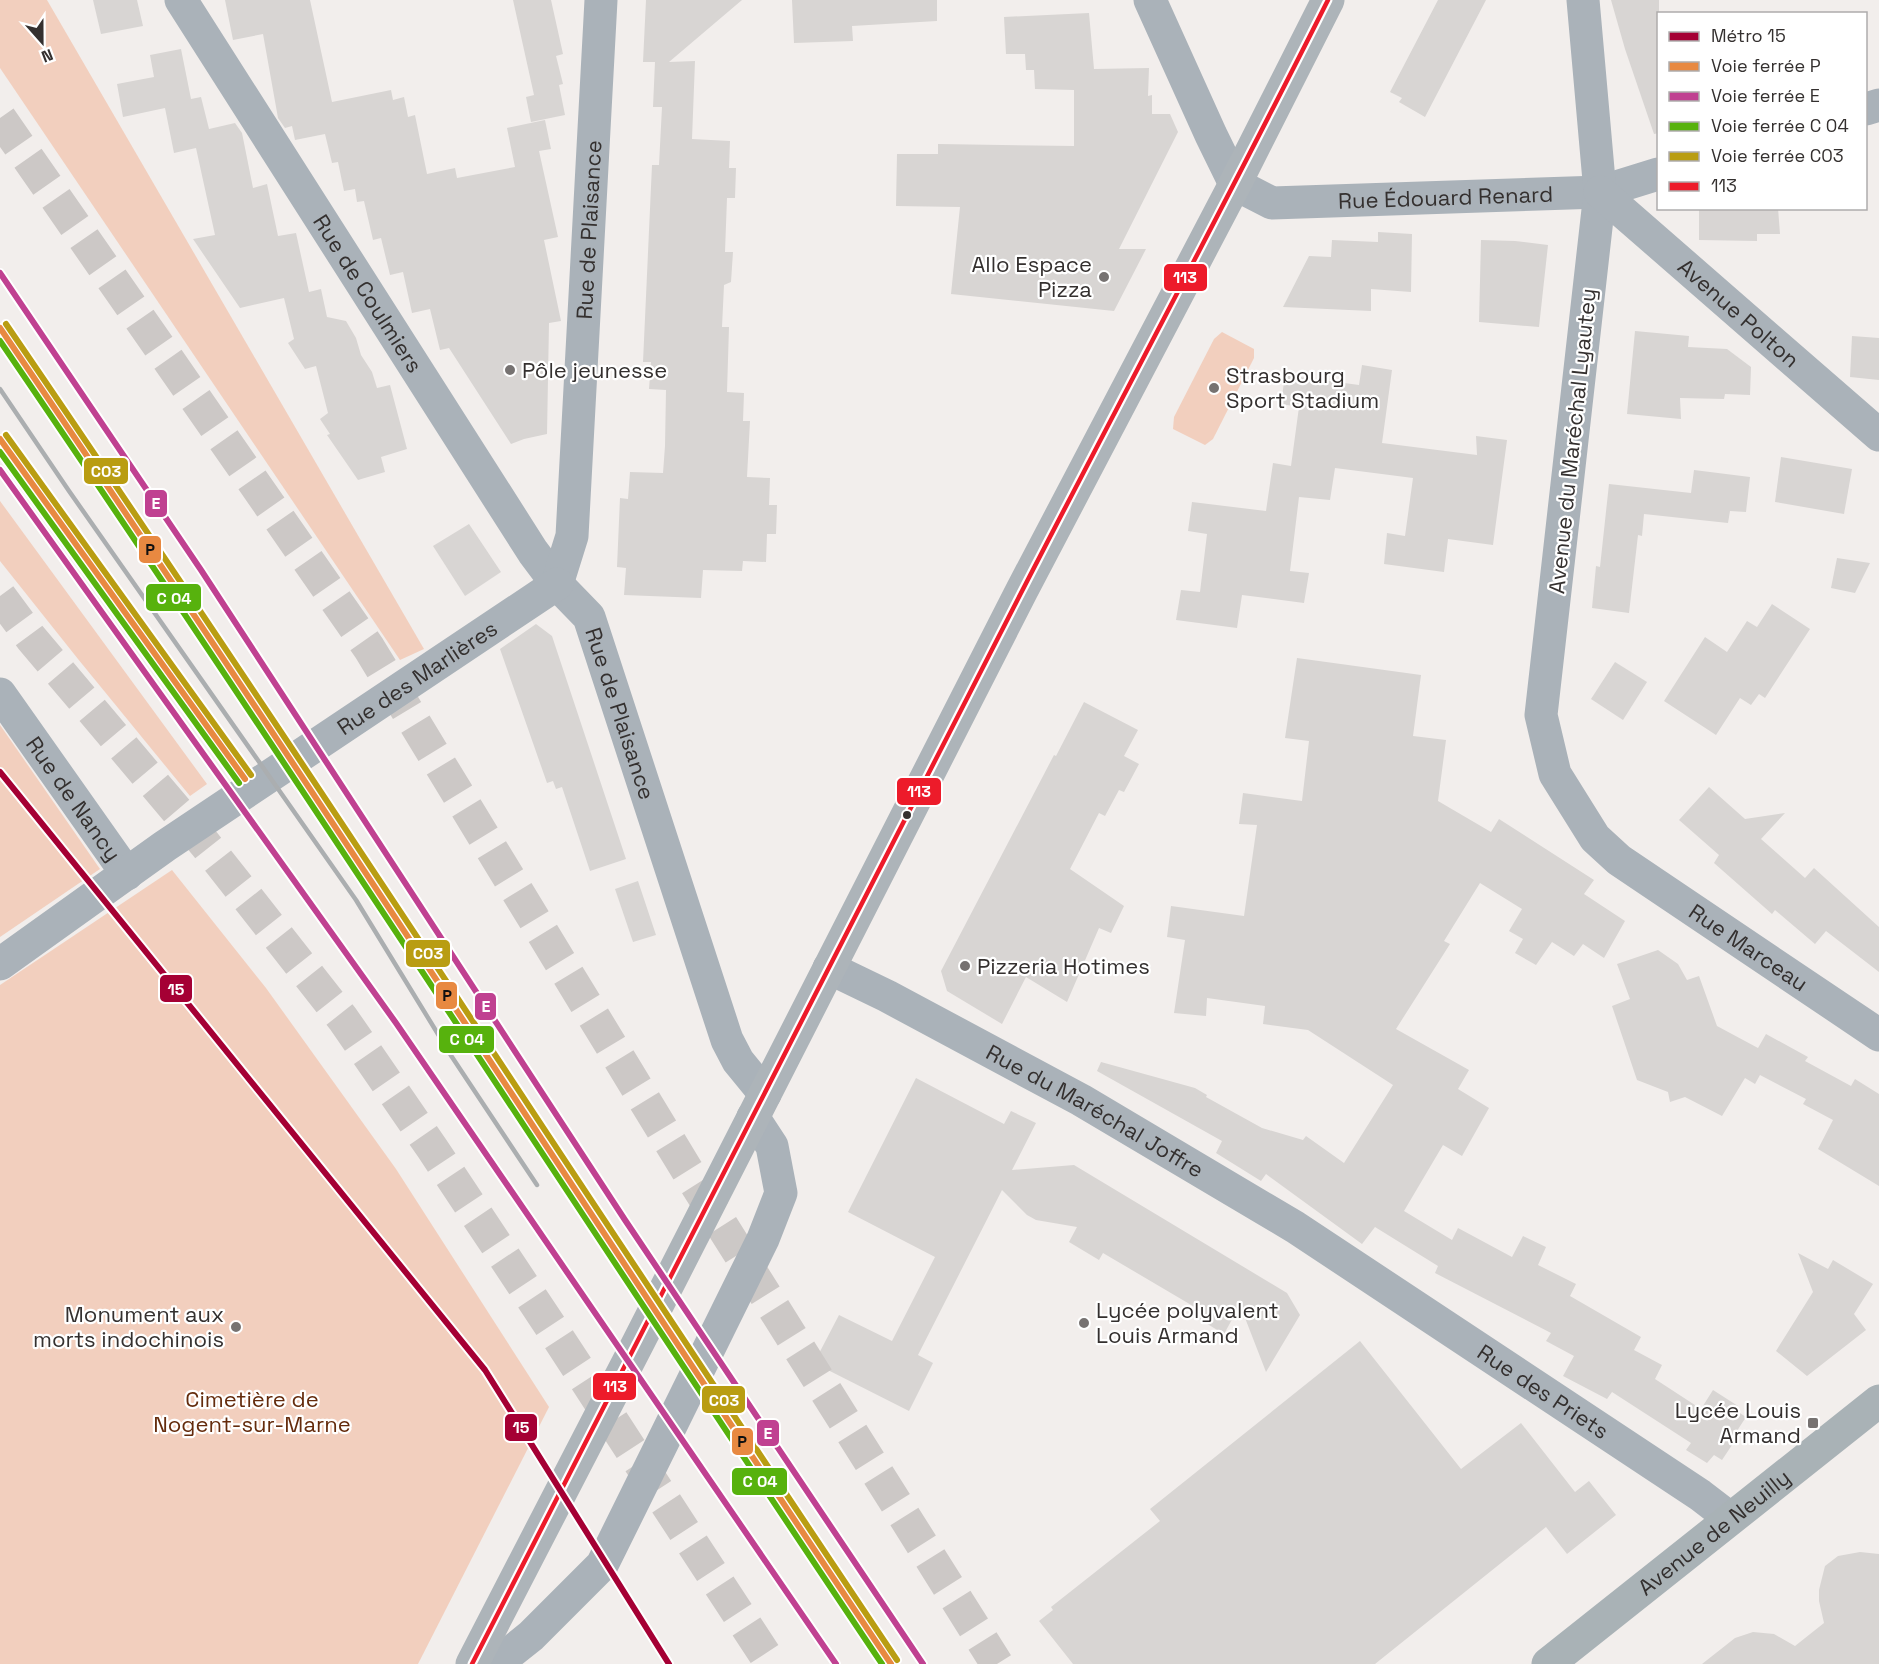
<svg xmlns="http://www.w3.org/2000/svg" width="1879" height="1664" viewBox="0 0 1879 1664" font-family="'Space Grotesk',sans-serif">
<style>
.green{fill:#f2cfbe}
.building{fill:#d8d5d3}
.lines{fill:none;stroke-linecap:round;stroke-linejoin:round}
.highway-tunnel{stroke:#ccc8c6;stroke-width:33;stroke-dasharray:33 16;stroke-linecap:butt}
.street{stroke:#aab2b9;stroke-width:33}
.secondary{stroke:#a9b2b6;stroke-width:33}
.primary{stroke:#adb4b9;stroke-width:33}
.rail{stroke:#abaeb0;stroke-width:4.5}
.bus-1-casing{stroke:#fff;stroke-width:9}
.bus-1{stroke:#ed1b2a;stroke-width:4.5}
.rail-1-casing{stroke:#fff;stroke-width:10}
.rail-2-casing{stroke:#fff;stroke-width:10}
.rail-3-casing{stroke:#fff;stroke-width:10}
.rail-4-casing{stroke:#fff;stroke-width:10}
.rail-1{stroke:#e88941;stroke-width:6}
.rail-2{stroke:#c04191;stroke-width:6}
.rail-3{stroke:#57b20d;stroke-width:6}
.rail-4{stroke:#b99d12;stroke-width:6}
.metro-1-casing{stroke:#fff;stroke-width:10}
.metro-1{stroke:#a50034;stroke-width:6}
.poi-dot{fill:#767271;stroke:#fff;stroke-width:2}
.bus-dot{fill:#34302f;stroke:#fff;stroke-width:2}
.labels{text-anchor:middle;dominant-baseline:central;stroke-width:4.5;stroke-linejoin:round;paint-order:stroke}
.street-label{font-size:22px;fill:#34302f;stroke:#fff}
.poi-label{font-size:22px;fill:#34302f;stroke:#fff;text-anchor:start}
.park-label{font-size:22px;fill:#642b0c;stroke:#fff}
.line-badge{stroke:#fff;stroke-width:2}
.badge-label{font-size:16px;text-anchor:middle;font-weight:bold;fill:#fff}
.pale-badge-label{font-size:16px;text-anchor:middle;font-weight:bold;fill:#111}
</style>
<rect width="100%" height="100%" fill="#f2eeec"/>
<!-- green -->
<g class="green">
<path d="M0 0H47L424 649 400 660 0 68Z"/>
<path d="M1222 332 1254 349V358L1213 439 1205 445 1173 429 1174 417 1214 339Z"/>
<path d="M0 501 207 784 190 796 78 659 0 561Z"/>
<path d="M0 725 100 869 0 937Z"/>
<path d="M172 870 266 988 396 1169 549 1407 418 1664H0V985Z"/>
</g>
<!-- building -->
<g class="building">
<path d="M93 0H137L143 26 101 34Z"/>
<path d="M225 0H310L332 102 391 90 393 100 404 97 408 117 415 115 427 174 455 168 457 178 515 167 507 128 545 120 551 149 539 151 558 237 544 240 561 321 549 323 547 434 524 439 511 444 449 348 440 350 430 309 412 313 403 272 390 275 381 238 373 240 364 201 357 202 355 189 344 191 338 162 332 163 325 134 295 140 292 126 285 128 278 118 263 34 233 40Z"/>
<path d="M513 0H551L563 54 556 56 563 84 559 85 565 115 531 122 526 97 534 95Z"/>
<path d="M646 0H742L669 62 695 61 692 139 730 141 729 168H736L735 198H727L725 252H733L731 282 724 285 722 327H729L727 392 744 393 743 421H750L747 477 770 478 769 505H777L776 534H767L766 562 743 561 742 571 703 570 701 598 624 595 626 568 617 567 620 498 628 499 630 472 663 473 665 446 666 390 649 389 651 362H643L652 165H659L662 107H653L655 62H643Z"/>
<path d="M792 0H937V21L852 26 853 41 794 43Z"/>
<path d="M1438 0H1486L1425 117 1399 102 1402 98 1390 92Z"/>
<path d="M1611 0H1659V133L1654 134 1625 49Z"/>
<path d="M1089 13 1094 69 1149 68 1148 96 1152 95V114H1170L1178 132 1119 249H1146L1114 311 951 294 960 207 896 206 897 154H938V144L1074 146V90L1035 89 1034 70H1026L1025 54H1006L1004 17Z"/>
<path d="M181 49 191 99 201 97 209 129 235 123 242 133 253 188 267 184 278 236 296 233 309 292 321 289 327 317 346 321 356 338 361 355 372 372 377 388 390 385 407 449 381 457 385 472 358 480 327 435 330 434 320 419 328 413 316 366 305 369 288 343 294 339 284 298 240 308 193 239 215 235 196 148 174 153 165 108 123 117 117 84 154 77 150 55Z"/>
<path d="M1699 208H1778L1780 234H1757V241L1699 240Z"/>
<path d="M1378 232 1412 234 1411 292 1371 289V311L1283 307 1309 256 1331 257 1332 240 1378 242Z"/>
<path d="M1481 240 1515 241 1548 245 1539 327 1479 322Z"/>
<path d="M1635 331 1689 336 1688 347 1727 349 1751 367 1750 395 1725 394 1724 399 1680 398 1681 419 1627 414Z"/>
<path d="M1852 336 1879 338V380L1850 377Z"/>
<path d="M1362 365 1392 370 1382 443 1477 455 1476 436 1507 440 1493 545 1448 539 1444 572 1384 564 1387 533 1405 536 1413 478 1335 468 1330 500 1299 497 1290 571 1309 573 1304 603 1242 595 1237 628 1176 620 1181 590 1200 592 1207 534 1188 531 1192 502 1266 511 1273 463 1291 466 1299 407 1281 404 1285 375 1359 385Z"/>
<path d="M1781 457 1852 469 1844 514 1775 502Z"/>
<path d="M1694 470 1750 477 1746 512 1730 511 1728 523 1644 514 1642 536 1638 535 1629 613 1592 608 1596 566 1600 567 1609 484 1691 493Z"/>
<path d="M469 524 501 572 465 596 433 546Z"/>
<path d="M1837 558 1870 563 1855 593 1831 588Z"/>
<path d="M1772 604 1810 629 1765 698 1759 694 1751 705 1740 698 1716 735 1664 701 1705 637 1727 652 1747 621 1757 627Z"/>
<path d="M536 624 552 636 626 859 590 871 562 787 556 789 553 781 547 783 500 649Z"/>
<path d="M1297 658 1421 675 1413 736 1446 740 1438 801 1491 832 1499 819 1594 880 1584 894 1625 921 1604 958 1583 944 1574 956 1552 942 1536 965 1515 953 1523 939 1509 931 1522 909 1480 883 1444 941 1450 944 1396 1029 1469 1070 1458 1089 1489 1108 1462 1156 1443 1145 1404 1211 1452 1240 1458 1228 1512 1257 1523 1236 1546 1247 1538 1265 1576 1284 1570 1296 1641 1337 1634 1350 1662 1365 1655 1379 1701 1409 1713 1390 1738 1406 1735 1410 1746 1417 1735 1434 1738 1436 1722 1460 1714 1455 1707 1463 1686 1450 1691 1443 1612 1392 1607 1399 1563 1376 1574 1356 1546 1341 1551 1333 1435 1273 1438 1266 1375 1227 1362 1244 1266 1174 1261 1181 1216 1153 1222 1141 1097 1071 1101 1062 1195 1088 1207 1095 1206 1097 1262 1128 1303 1140 1306 1136 1344 1163 1393 1085 1308 1030 1263 1024 1265 1006 1207 998 1206 1016 1174 1013 1185 940 1167 937 1171 906 1244 916 1257 825 1239 824 1243 793 1302 801 1309 741 1285 738Z"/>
<path d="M1615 662 1647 682 1623 720 1591 699Z"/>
<path d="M1084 702 1138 730 1124 756 1139 764 1124 792 1119 790 1105 816 1099 813 1070 869 1124 906 1111 933 1099 928 1067 1002 1026 977 1002 1024 947 991 941 971 1054 755 1056 756Z"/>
<path d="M1709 787 1745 819 1785 813 1761 839 1805 878 1814 868 1879 927V972L1826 931 1815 944 1775 910 1772 914 1714 863 1719 855 1679 820Z"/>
<path d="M638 881 656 935 633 942 615 889Z"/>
<path d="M1658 950 1678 964 1687 980 1699 976 1717 1026 1758 1048 1766 1034 1808 1057 1805 1061 1851 1086 1855 1079 1879 1094V1186L1818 1149 1833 1120 1803 1104 1806 1099 1760 1075 1755 1084 1745 1078 1722 1116 1685 1097 1670 1102 1668 1092 1637 1080 1612 1006 1630 999 1617 964Z"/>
<path d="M916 1078 1004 1124 1011 1111 1036 1123 1012 1170 1074 1165 1287 1293 1300 1315 1266 1372 1240 1305 1224 1334 1194 1316 1198 1309 1103 1253 1099 1260 1069 1242 1077 1227 1036 1220 1027 1215 1002 1190 918 1355 933 1363 909 1411 814 1363 839 1315 892 1341 935 1257 848 1212Z"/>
<path d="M1798 1253 1828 1269 1833 1260 1873 1284 1854 1314 1866 1330 1807 1376 1776 1351 1813 1292Z"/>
<path d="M1360 1341 1461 1469 1521 1423 1575 1492 1589 1481 1616 1515 1567 1554 1546 1527 1375 1664H1073L1039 1621 1053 1610 1051 1607 1160 1521 1150 1509Z"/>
<path d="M1860 1552 1879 1554V1664H1702L1735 1638 1753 1632 1774 1634 1795 1646 1824 1623 1819 1601V1590L1825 1566 1838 1556Z"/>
</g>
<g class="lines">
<!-- highway-tunnel -->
<g class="highway-tunnel">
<path d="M0 118 369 648 687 1170 997 1664"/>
<path d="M0 596 31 638 205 844 343 1019 432 1148 549 1324 771 1664"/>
</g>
<!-- street -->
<g class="street">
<path id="s1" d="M181 0 533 552 557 584 589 617 727 1040 738 1061 765 1094"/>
<path id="s2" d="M1150 0 1211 135 1235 184 1272 203 1600 192 1658 174"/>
<path id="s3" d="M1583 0 1600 192 1541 715 1555 774 1595 838 1619 860 1879 1035"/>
<path d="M1866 109 1879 105"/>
<path id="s4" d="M1600 192 1879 435"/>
<path id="s5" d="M557 584 572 536 601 0"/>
<path id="s6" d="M0 694 127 874"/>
<path id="s7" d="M0 964 165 846 557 584"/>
<path id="s8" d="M829 968 887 996 1081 1100 1295 1227 1700 1495 1730 1518"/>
<path d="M496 1664 531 1636 602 1565 763 1239 781 1193 772 1146 753 1117"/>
</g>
<!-- secondary -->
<path class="secondary" id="s9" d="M1548 1664 1879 1401"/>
<!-- primary -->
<path class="primary" d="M472 1664 638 1343 1022 590 1235 184 1328 0"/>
<!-- rail -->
<path class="rail" d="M0 389 69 491 356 900 452 1057 537 1185"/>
<defs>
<path id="bus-1" d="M472 1664C656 1308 837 949 1021 593 1123 395 1228 199 1328 0"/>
</defs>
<!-- bus-1 casing -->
<use href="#bus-1" class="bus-1-casing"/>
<!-- bus-1 -->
<use href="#bus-1" class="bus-1"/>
<defs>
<g id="rail-1">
<path d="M0 328C302 770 592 1220 891 1664"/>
<path d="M0 439 245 779"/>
</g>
<g id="rail-2">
<path d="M0 273 201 570 625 1220 923 1664"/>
<path d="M0 470 396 1023 836 1664"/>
</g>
<g id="rail-3">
<path d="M0 341C299 779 586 1224 882 1664"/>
<path d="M0 452 239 783"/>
</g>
<g id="rail-4">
<path d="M6 324C308 766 599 1216 897 1660"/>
<path d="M6 435 251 775"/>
</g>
</defs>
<!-- rail-1 casing -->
<use href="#rail-1" class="rail-1-casing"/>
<!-- rail-2 casing -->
<use href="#rail-2" class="rail-2-casing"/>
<!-- rail-3 casing -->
<use href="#rail-3" class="rail-3-casing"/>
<!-- rail-4 casing -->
<use href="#rail-4" class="rail-4-casing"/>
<!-- rail-1 -->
<use href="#rail-1" class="rail-1"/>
<!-- rail-2 -->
<use href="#rail-2" class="rail-2"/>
<!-- rail-3 -->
<use href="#rail-3" class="rail-3"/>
<!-- rail-4 -->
<use href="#rail-4" class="rail-4"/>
<defs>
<path id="metro-1" d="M0 772 485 1370 669 1664"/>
</defs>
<!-- metro-1 casing -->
<use href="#metro-1" class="metro-1-casing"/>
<!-- metro-1 -->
<use href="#metro-1" class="metro-1"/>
</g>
<!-- markers -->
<g class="poi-dot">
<circle cx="1104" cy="277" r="6"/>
<circle cx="510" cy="370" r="6"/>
<circle cx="1214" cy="388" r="6"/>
<circle cx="965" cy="966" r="6"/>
<circle cx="1084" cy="1323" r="6"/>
<circle cx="236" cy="1327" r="6"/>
<rect x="1807" y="1417" width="12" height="12" rx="3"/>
</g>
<circle class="bus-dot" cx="907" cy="815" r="5"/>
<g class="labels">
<!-- street labels -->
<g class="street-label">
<text stroke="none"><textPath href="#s2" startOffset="418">Rue Édouard Renard</textPath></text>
<text stroke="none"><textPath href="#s5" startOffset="357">Rue de Plaisance</textPath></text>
<text stroke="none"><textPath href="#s1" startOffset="348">Rue de Coulmiers</textPath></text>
<text stroke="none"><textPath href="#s4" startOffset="184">Avenue Polton</textPath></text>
<text transform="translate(1572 441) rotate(-84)">Avenue du Maréchal Lyautey</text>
<text stroke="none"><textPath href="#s7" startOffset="506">Rue des Marlières</textPath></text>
<text stroke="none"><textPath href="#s1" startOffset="842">Rue de Plaisance</textPath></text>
<text stroke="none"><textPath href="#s6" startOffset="128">Rue de Nancy</textPath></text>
<text stroke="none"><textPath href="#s3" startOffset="1044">Rue Marceau</textPath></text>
<text stroke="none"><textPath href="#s8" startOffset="302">Rue du Maréchal Joffre</textPath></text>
<text stroke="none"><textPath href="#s8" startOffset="831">Rue des Priets</textPath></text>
<text stroke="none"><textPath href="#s9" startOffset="212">Avenue de Neuilly</textPath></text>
</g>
<!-- poi labels -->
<g class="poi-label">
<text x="1092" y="264" text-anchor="end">Allo Espace<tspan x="1092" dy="25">Pizza</tspan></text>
<text x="522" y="370">Pôle jeunesse</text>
<text x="1226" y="375">Strasbourg<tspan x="1226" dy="25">Sport Stadium</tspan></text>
<text x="977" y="966">Pizzeria Hotimes</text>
<text x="1096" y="1310">Lycée polyvalent<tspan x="1096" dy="25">Louis Armand</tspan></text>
<text x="224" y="1314" text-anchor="end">Monument aux<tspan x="224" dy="25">morts indochinois</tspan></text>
<text x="1801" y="1410" text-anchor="end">Lycée Louis<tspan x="1801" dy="25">Armand</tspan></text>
</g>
<!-- park labels -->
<g class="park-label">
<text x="252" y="1399">Cimetière de<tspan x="252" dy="25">Nogent-sur-Marne</tspan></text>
</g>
</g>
<g class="line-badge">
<rect x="1163" y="263" width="45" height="29" rx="6" fill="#ed1b2a"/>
<rect x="83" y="457" width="46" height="28" rx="6" fill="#b99d12"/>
<rect x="144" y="489" width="24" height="29" rx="6" fill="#c04191"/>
<rect x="138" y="535" width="24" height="29" rx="6" fill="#e88941"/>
<rect x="145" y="583" width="57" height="29" rx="6" fill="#57b20d"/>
<rect x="896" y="777" width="46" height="29" rx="6" fill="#ed1b2a"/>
<rect x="405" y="939" width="46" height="29" rx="6" fill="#b99d12"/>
<rect x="159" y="974" width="34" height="29" rx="6" fill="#a50034"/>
<rect x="435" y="981" width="23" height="29" rx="6" fill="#e88941"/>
<rect x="474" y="992" width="23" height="29" rx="6" fill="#c04191"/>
<rect x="438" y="1025" width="57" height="29" rx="6" fill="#57b20d"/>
<rect x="592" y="1372" width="45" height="29" rx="6" fill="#ed1b2a"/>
<rect x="701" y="1385" width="45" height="29" rx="6" fill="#b99d12"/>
<rect x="504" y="1413" width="34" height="29" rx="6" fill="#a50034"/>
<rect x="756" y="1419" width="24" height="28" rx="6" fill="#c04191"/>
<rect x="731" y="1427" width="23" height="29" rx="6" fill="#e88941"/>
<rect x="731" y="1467" width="57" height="29" rx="6" fill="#57b20d"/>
</g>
<g class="badge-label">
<text x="1185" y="283">113</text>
<text x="106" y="477">C03</text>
<text x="156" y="509">E</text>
<text x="174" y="604">C 04</text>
<text x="919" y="797">113</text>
<text x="428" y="959">C03</text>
<text x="176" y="995">15</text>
<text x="486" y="1012">E</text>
<text x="467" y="1045">C 04</text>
<text x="615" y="1392">113</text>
<text x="724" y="1406">C03</text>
<text x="521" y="1433">15</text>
<text x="768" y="1439">E</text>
<text x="760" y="1487">C 04</text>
</g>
<g class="pale-badge-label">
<text x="150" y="555">P</text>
<text x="447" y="1001">P</text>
<text x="742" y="1447">P</text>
</g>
<!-- legend -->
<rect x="1657" y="12" width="210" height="198" fill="#ffffff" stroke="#aeacac" stroke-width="1.5"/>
<rect x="1669" y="32" width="30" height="9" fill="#a50034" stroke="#aeacac" stroke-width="1.5"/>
<text x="1711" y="42" font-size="18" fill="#34302f">Métro 15</text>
<rect x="1669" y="62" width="30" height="9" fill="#e88941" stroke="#aeacac" stroke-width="1.5"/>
<text x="1711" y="72" font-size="18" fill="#34302f">Voie ferrée P</text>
<rect x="1669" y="92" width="30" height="9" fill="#c04191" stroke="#aeacac" stroke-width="1.5"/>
<text x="1711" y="102" font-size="18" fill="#34302f">Voie ferrée E</text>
<rect x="1669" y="122" width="30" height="9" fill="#57b20d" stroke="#aeacac" stroke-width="1.5"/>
<text x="1711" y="132" font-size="18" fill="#34302f">Voie ferrée C 04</text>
<rect x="1669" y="152" width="30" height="9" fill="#b99d12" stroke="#aeacac" stroke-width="1.5"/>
<text x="1711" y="162" font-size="18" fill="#34302f">Voie ferrée C03</text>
<rect x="1669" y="182" width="30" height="9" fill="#ed1b2a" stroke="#aeacac" stroke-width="1.5"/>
<text x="1711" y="192" font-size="18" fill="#34302f">113</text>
<!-- north arrow -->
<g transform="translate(42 42) rotate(159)" stroke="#ffffff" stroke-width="4.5" paint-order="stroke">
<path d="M0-4.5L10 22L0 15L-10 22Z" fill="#34302f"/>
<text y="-9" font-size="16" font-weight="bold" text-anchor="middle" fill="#34302f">N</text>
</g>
</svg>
